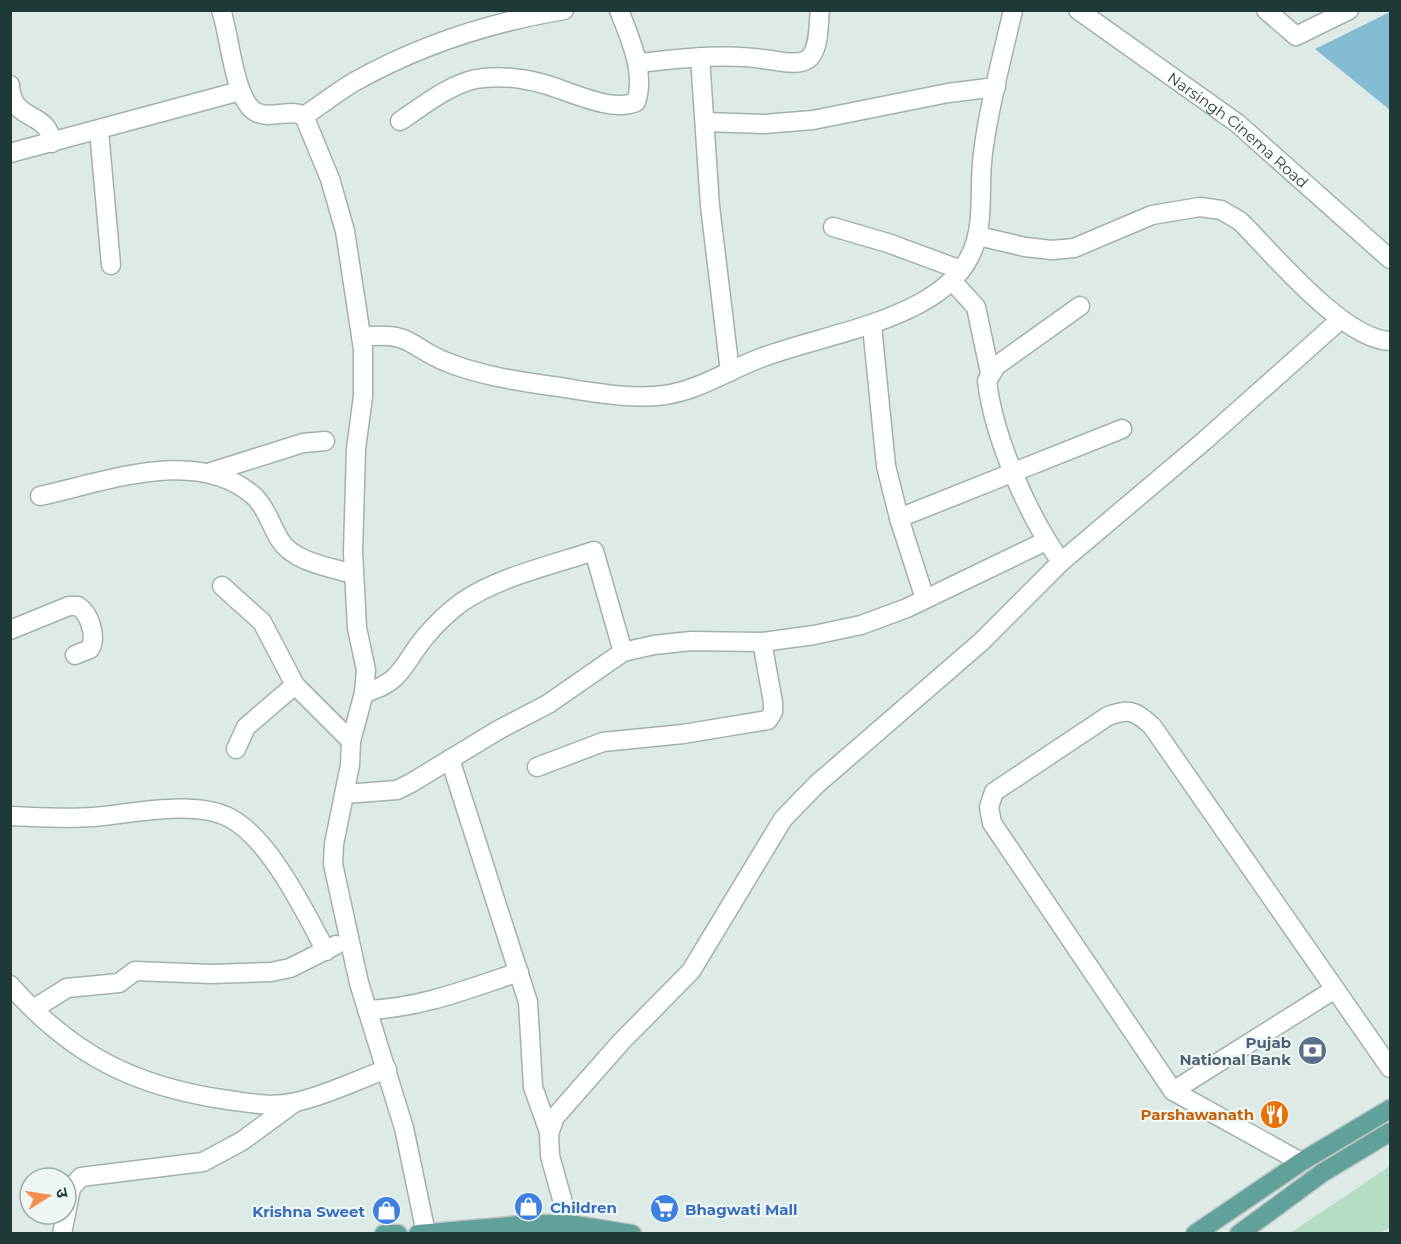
<svg xmlns="http://www.w3.org/2000/svg" width="1401" height="1244" viewBox="0 0 1401 1244" font-family="Montserrat,'Noto Sans Devanagari',sans-serif">
<style>
.green{fill:#b5ddc5}
.water{fill:#83bbd2}
.lines{fill:none;stroke-linecap:round;stroke-linejoin:round}
.minor-casing{stroke:#a1b2ae;stroke-width:21}
.major-casing{stroke:#bcc4c3;stroke-width:21}
.minor{stroke:#fff;stroke-width:18}
.major{stroke:#60a299;stroke-width:18}
.labels{text-anchor:middle;dominant-baseline:central;stroke-width:4.5;stroke-linejoin:round;paint-order:stroke}
.street-label{font-size:15px;fill:#1f3a36;stroke:#eef7f4}
.service-label{font-size:15px;font-weight:bold;fill:#4e5e75;stroke:#eef7f4;text-anchor:end}
.food-label{font-size:15px;font-weight:bold;fill:#c56008;stroke:#eef7f4;text-anchor:end}
.shop-label{font-size:15px;font-weight:bold;fill:#366cbe;stroke:#eef7f4;text-anchor:start}
</style>
<rect width="100%" height="100%" fill="#deeae6"/>
<!-- green -->
<path class="green" d="M1390 1166V1228L1379 1233H1290Z"/>
<!-- water -->
<path class="water" d="M1390 12V110L1315 49Z"/>
<g class="lines">
<defs>
<g id="minor">
<path d="M221 10C230 34 234 105 258 113 274 119 290 108 304 116"/>
<path id="s1" d="M1078 10 1237 123 1390 259"/>
<path d="M1266 10 1296 36 1349 10"/>
<path d="M700 57 710 206 730 372"/>
<path d="M638 63C679 59 722 53 763 59 776 60 797 67 808 59 820 50 818 24 820 10"/>
<path d="M10 85C12 124 48 109 52 143"/>
<path d="M400 121C423 106 448 85 476 79 498 75 522 78 544 84 569 91 612 113 636 102 646 72 630 39 619 10"/>
<path d="M705 122 764 124 813 120 948 93 996 87"/>
<path d="M99 131 111 265"/>
<path d="M10 153 240 91"/>
<path d="M833 227 888 243 961 270"/>
<path d="M978 236 1025 247 1052 250 1074 248 1152 215 1200 207 1221 210 1240 221C1274 255 1343 339 1390 341"/>
<path d="M953 282 976 307 990 373"/>
<path d="M872 326 886 466 899 518 925 599"/>
<path d="M361 337C415 331 407 347 449 363 483 376 517 381 552 386 588 391 628 400 665 395 699 390 727 371 758 359 820 334 938 321 970 256 986 224 978 188 983 153 989 105 1002 58 1013 10"/>
<path d="M211 472 303 443 325 441"/>
<path d="M40 496C105 482 199 445 255 497 267 509 271 526 280 540 293 562 330 567 353 574"/>
<path d="M899 518 1122 429"/>
<path d="M1061 562C1028 515 994 439 987 381L996 366 1080 306"/>
<path d="M222 586 262 622 295 685 351 741"/>
<path d="M10 630 69 606H78C90 614 97 637 90 649L75 655"/>
<path d="M364 693C403 682 402 665 425 637 436 624 448 612 462 602 498 577 552 565 594 551L623 652"/>
<path d="M236 749 246 727 295 685"/>
<path d="M450 759 528 1002 533 1087 548 1129 552 1122"/>
<path d="M537 767 603 742 683 734 768 720 773 712V702L762 642"/>
<path d="M345 794 397 790 411 783 500 729 548 704 623 652 654 645 691 641 762 642 814 635 861 625 907 608 1046 541"/>
<path d="M10 816C38 817 66 819 93 817 132 814 194 799 230 818 270 839 305 912 326 951"/>
<path d="M10 985C73 1056 136 1087 228 1100 251 1103 272 1108 296 1102 327 1095 357 1080 387 1069"/>
<path d="M35 1008 67 988 119 983 135 971 211 974 271 972 290 968 336 945"/>
<path d="M367 1010C421 1008 468 989 519 972"/>
<path d="M1173 1091 1335 989"/>
<path d="M1301 1162 1173 1091 992 823 989 807 994 792 1108 716C1130 708 1135 711 1152 726L1390 1068"/>
<path d="M569 1224 550 1156 549 1134 555 1117 621 1042 691 971 783 819 817 784 981 642 1061 562 1203 442 1340 320"/>
<path d="M426 1233 404 1128 359 983 333 864 334 844 350 765 351 741 364 693 366 670 357 628 353 552 356 449 363 396V349L345 231 330 179 304 116C321 105 337 92 354 82 418 46 492 22 564 10"/>
<path d="M62 1234 71 1188 81 1177 203 1162 242 1141 294 1103"/>
</g>
<g id="major">
<path d="M384 1234H398"/>
<path d="M418 1234 532 1224H569L632 1234"/>
<path d="M1195 1234 1301 1162 1390 1109"/>
<path d="M1239 1234 1322 1173 1390 1132"/>
</g>
</defs>
<!-- minor casing -->
<use href="#minor" class="minor-casing"/>
<!-- major casing -->
<use href="#major" class="major-casing"/>
<!-- minor -->
<use href="#minor" class="minor"/>
<!-- major -->
<use href="#major" class="major"/>
</g>
<!-- icons -->
<defs>
<symbol id="bank-disc" viewBox="-11 -11 22 22"><circle r="9.5" fill="#5c6f8a" stroke="#eef7f4"/><path d="M-6-4H6V4H-6ZM0-2.3a2.3 2.3 0 1 0 0 4.6a2.3 2.3 0 1 0 0-4.6Z" fill="#fff"/></symbol>
<symbol id="restaurant-disc" viewBox="-11 -11 22 22"><circle r="9.5" fill="#e8710a" stroke="#eef7f4"/><path d="M-5-6h1v4h1v-4h1v4h1v-4h1v5L-1.5 .5V6h-2V.5L-5-1ZM5-6V6H3V1.5H1.5Q1.5-4 5-6Z" fill="#fff"/></symbol>
<symbol id="shop-disc" viewBox="-11 -11 22 22"><circle r="9.5" fill="#3f7fe0" stroke="#eef7f4"/><path d="M-5-2.5h2.3a2.7 3.5 0 0 1 5.4 0H5L5.5 6h-11ZM-1.5-2.5h3a1.5 2.3 0 0 0-3 0Z" fill="#fff"/></symbol>
<symbol id="supermarket-disc" viewBox="-11 -11 22 22"><circle r="9.5" fill="#3f7fe0" stroke="#eef7f4"/><path d="M-6-5.5h2.5l.6 2H6L4.5 2H-2.5L-4.4-4H-6ZM-1.5 3.2a1.3 1.3 0 1 0 .1 0ZM3 3.2a1.3 1.3 0 1 0 .1 0Z" fill="#fff"/></symbol>
</defs>
<g fill-rule="evenodd">
<use href="#bank-disc" x="1296" y="1034" width="33" height="33"/>
<use href="#restaurant-disc" x="1258" y="1098" width="33" height="33"/>
<use href="#shop-disc" x="512" y="1190" width="33" height="33"/>
<use href="#supermarket-disc" x="648" y="1192" width="33" height="33"/>
<use href="#shop-disc" x="370" y="1194" width="33" height="33"/>
</g>
<g class="labels">
<!-- street labels -->
<g class="street-label">
<text stroke="none"><textPath href="#s1" startOffset="200">Narsingh Cinema Road</textPath></text>
</g>
<!-- service labels -->
<g class="service-label">
<text x="1291" y="1042">Pujab<tspan x="1291" dy="17">National Bank</tspan></text>
</g>
<!-- food labels -->
<g class="food-label">
<text x="1254" y="1114">Parshawanath</text>
</g>
<!-- shop labels -->
<g class="shop-label">
<text x="550" y="1207">Children</text>
<text x="685" y="1209">Bhagwati Mall</text>
<text x="365" y="1211" text-anchor="end">Krishna Sweet</text>
</g>
</g>
<!-- border -->
<rect width="1401" height="1244" fill="none" stroke="#1f3a36" stroke-width="24"/>
<!-- north arrow -->
<g transform="translate(48 1196) rotate(78)"><circle r="28" fill="#eef7f4" stroke="#9baba8" stroke-width="1.5"/>
<path d="M0-4.5L10 22L0 15L-10 22Z" fill="#f78e4f"/>
<text y="-9" font-size="16" font-weight="bold" text-anchor="middle" fill="#1f3a36">उ</text>
</g>
</svg>
